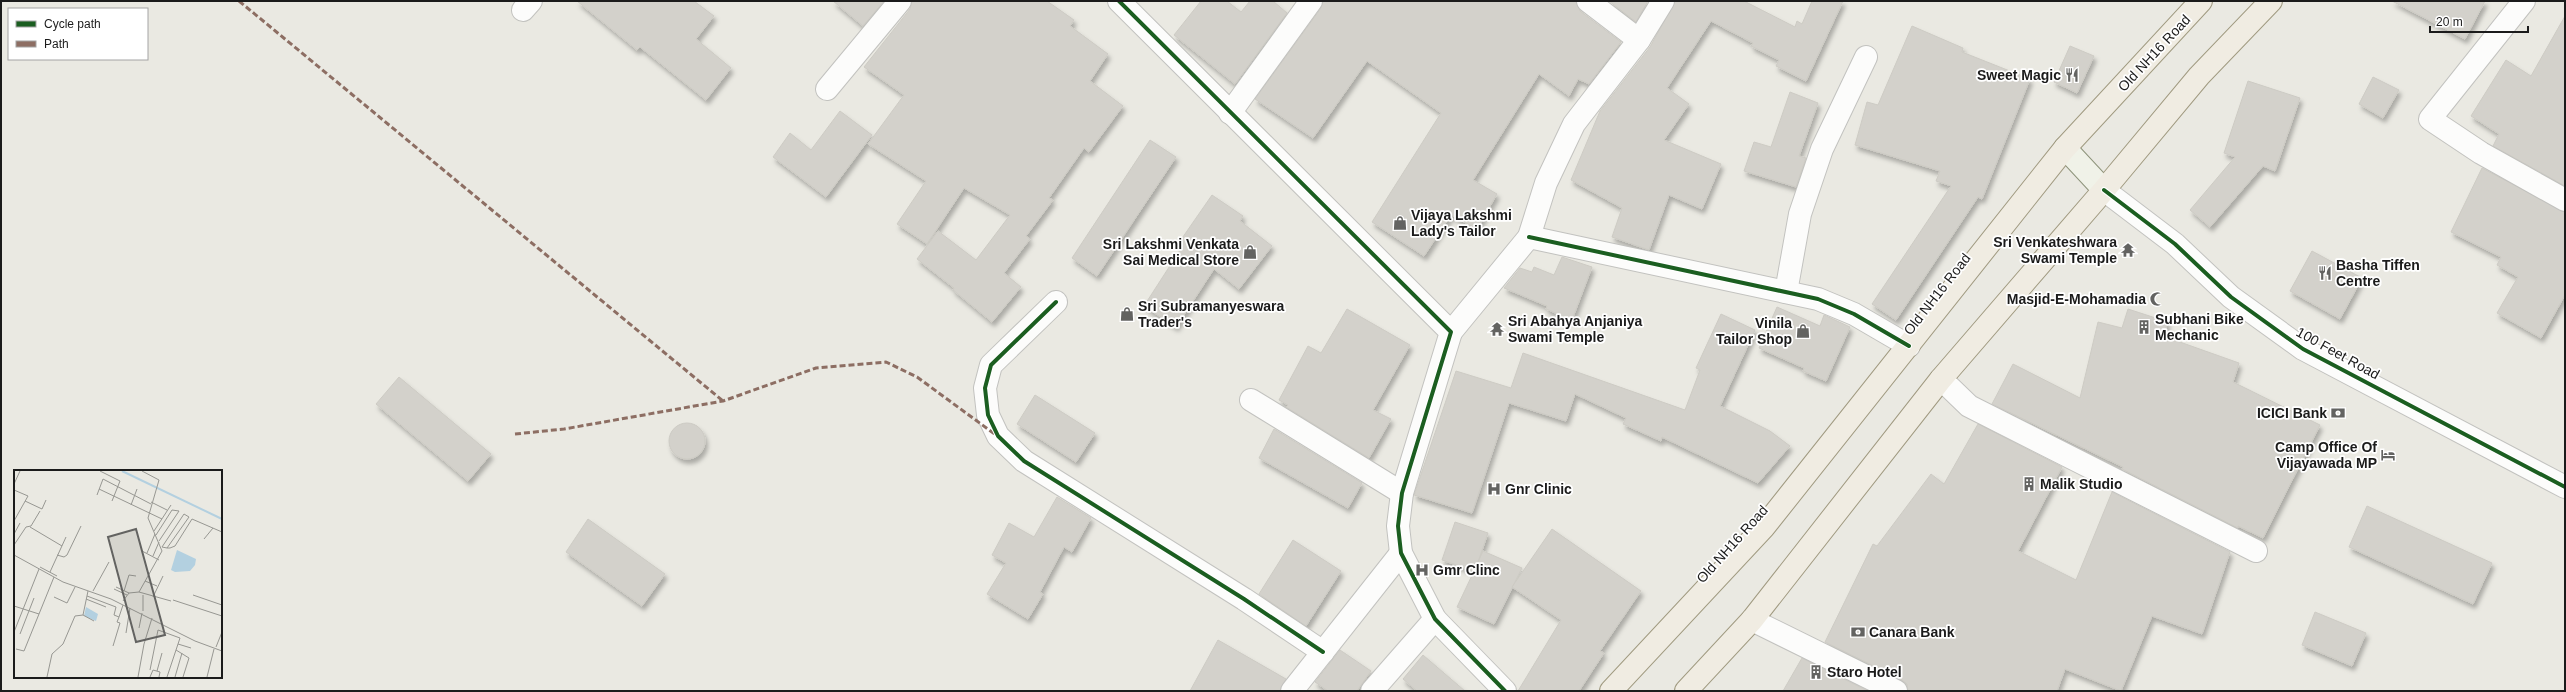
<svg xmlns="http://www.w3.org/2000/svg" width="2566" height="692" viewBox="0 0 2566 692" font-family="Helvetica,sans-serif">
<style>
.building{fill:#d3d1cb;stroke:#cdcbc4;filter:url(#shadow)}
.lines{fill:none;stroke-linecap:round;stroke-linejoin:round}
.minor-casing{stroke:#c2c2bf;stroke-width:24}
.tertiary-casing{stroke:#c2c2bf;stroke-width:24}
.secondary-casing{stroke:#8e947b;stroke-width:24}
.primary-casing{stroke:#a09a80;stroke-width:24}
.minor{stroke:#fcfcfb;stroke-width:22}
.tertiary{stroke:#fcfcfb;stroke-width:22}
.secondary{stroke:#f0f2e8;stroke-width:22}
.primary{stroke:#f0ece2;stroke-width:22}
.quiet{stroke:#8d6e63;stroke-width:3;stroke-dasharray:6 3;stroke-linecap:butt}
.cycleway-casing{stroke:#fff;stroke-width:6}
.cycleway{stroke:#1b5e20;stroke-width:4}
.labels{text-anchor:middle;dominant-baseline:central;stroke-width:3.5;stroke-linejoin:round;paint-order:stroke}
.street-label{font-size:14px;fill:#1b1b1b;stroke:#fff}
.poi-label{font-size:14px;font-weight:bold;fill:#1b1b1b;stroke:#fff;text-anchor:start}
.inset-river{fill:none;stroke:#b3d0e0;stroke-width:2}
.inset-road{fill:none;stroke:#979792;stroke-width:1}
.view{fill:#636361;fill-opacity:0.15;stroke:#636361;stroke-width:2}
.inset-edge{fill:none;stroke:#1b1b1b;stroke-width:2}
</style>
<defs>
<filter id="shadow"><feDropShadow dx="2.5" dy="4.5" stdDeviation="2" flood-color="#0004"/></filter>
</defs>
<rect width="100%" height="100%" fill="#eae9e2"/>
<!-- building -->
<g class="building">
<path d="M577 1H694L714 16 696 39 731 68 706 100 640 47 637 50Z"/>
<path d="M833 1H884L863 26Z"/>
<path d="M912 1H1047L1074 20 1070 26 1108 54 1090 81 1123 106 1089 152 1084 148 1049 198 1053 200 1026 236 1030 239 1004 273 1021 287 992 322 953 290 954 288 917 259 938 231 976 260 1010 215 964 188 927 244 897 224 926 181 868 144 904 95 864 67 910 9Z"/>
<path d="M1201 1H1227L1241 12 1250 1H1273L1287 13 1235 84 1174 35Z"/>
<path d="M1323 1H1576L1580 11 1621 42 1589 84 1578 79 1569 96 1539 74 1473 180 1497 194 1477 229 1451 215 1424 256 1372 222 1441 113 1367 61 1313 138 1255 99 1321 8Z"/>
<path d="M1609 1H1648L1636 22Z"/>
<path d="M1675 1H1744L1795 27 1797 21 1802 24 1812 1H1843L1806 81 1776 66 1779 60 1751 46 1753 43 1711 21 1667 88 1689 104 1664 140 1721 164 1702 209 1669 195 1649 250 1612 237 1622 208 1571 180 1600 111 1650 47Z"/>
<path d="M2392 1H2485L2465 39Z"/>
<path d="M2565 16V186L2493 146 2499 134 2471 116 2506 60 2531 76Z"/>
<path d="M1912 26 1963 48 1962 52 2030 79 1982 199 1978 197 1896 320 1872 304 1951 186 1936 181 1940 171 1855 145 1867 102 1878 105Z"/>
<path d="M2070 46 2094 56 2077 93 2054 82Z"/>
<path d="M2373 77 2399 90 2383 118 2359 104Z"/>
<path d="M2248 81 2300 98 2275 171 2263 166 2210 227 2190 210 2235 157 2224 153Z"/>
<path d="M1790 92 1818 103 1799 156 1806 158 1796 187 1744 171 1754 142 1771 147Z"/>
<path d="M840 111 872 135 826 197 773 157 790 133 811 150Z"/>
<path d="M1150 140 1176 157 1097 276 1072 258Z"/>
<path d="M2482 168 2565 212V295L2541 338 2497 313 2518 277 2497 265 2501 257 2451 232Z"/>
<path d="M1212 195 1243 216 1240 221 1272 246 1239 289 1214 269 1176 327 1144 306 1182 247 1178 244Z"/>
<path d="M2312 251 2362 278 2340 319 2290 291Z"/>
<path d="M1562 257 1592 267 1572 320 1546 309 1547 306 1504 288 1520 268 1532 272 1534 267 1554 275Z"/>
<path d="M1777 307 1820 326 1824 315 1850 327 1826 381 1803 371 1804 368 1759 348Z"/>
<path d="M1347 309 1410 345 1373 410 1391 419 1369 458 1286 407 1288 405 1279 400 1308 346 1321 353Z"/>
<path d="M2128 309 2168 322 2163 336 2239 363 2233 382 2320 425 2263 538 2238 526V528L2122 469 2123 467 1992 404 2013 364 2080 398 2098 322 2122 328Z"/>
<path d="M1721 314 1755 330 1720 406 1770 431 1790 446 1758 483 1662 437 1661 441 1623 424 1626 418 1575 394 1566 421 1509 403 1472 513 1414 495 1456 371 1511 388 1523 353 1685 410 1700 370 1696 368Z"/>
<path d="M399 377 491 454 468 481 376 404Z"/>
<path d="M1035 395 1095 433 1076 462 1017 424Z"/>
<circle cx="687" cy="441" r="18"/>
<path d="M1978 424 2062 467 2018 551 2076 580 2112 492 2230 552 2202 634 2152 616 2121 691 2065 669 2057 691H1908L1907 684 1902 680 1825 642 1873 544 1877 546 1931 474 1944 484Z"/>
<path d="M1274 429 1362 483 1348 508 1259 458Z"/>
<path d="M1057 497 1091 518 1072 552 1064 547 1040 592 1043 594 1028 619 987 594 1006 563 992 555 1009 523 1034 537Z"/>
<path d="M2367 506 2492 563 2473 604 2349 547Z"/>
<path d="M588 519 665 574 642 606 566 552Z"/>
<path d="M1455 522 1488 533 1478 562 1483 551 1522 568 1494 624 1457 607 1474 571 1442 560Z"/>
<path d="M1552 529 1641 591 1600 651 1604 653 1579 691H1518L1561 620 1512 587Z"/>
<path d="M1293 540 1341 571 1306 626 1259 594Z"/>
<path d="M2315 612 2366 633 2352 666 2302 645Z"/>
<path d="M1218 640 1286 679 1280 691H1190Z"/>
<path d="M1340 650 1371 671 1357 691H1328L1315 682Z"/>
<path d="M1423 655 1465 691H1417L1403 679Z"/>
<path d="M1802 658 1868 691H1783Z"/>
</g>
<g class="lines">
<defs>
<g id="minor">
<path d="M1588 1 1639 40"/>
<path d="M2524 1 2430 119 2481 153 2565 200"/>
<path d="M523 10 531 1"/>
<path d="M827 89 900 1"/>
<path d="M1230 113 1311 1"/>
<path d="M1529 237 1818 299 1854 314 1909 346"/>
<path d="M1786 292 1800 214 1822 149 1866 57"/>
<path d="M1056 302 991 365 985 388 988 415 998 436 1024 461 1244 599 1323 652"/>
<path d="M1451 332 1529 237 1546 183 1574 124 1639 40 1663 1"/>
<path d="M1941 379 1969 406 2256 551"/>
<path d="M1251 400 1402 493"/>
<path d="M1752 620 1896 691"/>
<path d="M1292 691 1401 553"/>
<path d="M1372 691 1435 619"/>
</g>
<g id="tertiary">
<path d="M1119 1 1451 332 1402 493 1398 526 1401 553 1435 619 1505 691"/>
<path d="M2104 190 2175 244 2231 297 2303 349 2565 487"/>
</g>
<path id="secondary" d="M2065 148 2104 190"/>
<g id="primary">
<path d="M1611 691 1764 527 2065 148 2201 1"/>
<path d="M1686 691 1752 620 1941 379 2104 190 2199 76 2271 1"/>
</g>
</defs>
<!-- minor casing -->
<use href="#minor" class="minor-casing"/>
<!-- tertiary casing -->
<use href="#tertiary" class="tertiary-casing"/>
<!-- secondary casing -->
<use href="#secondary" class="secondary-casing"/>
<!-- primary casing -->
<use href="#primary" class="primary-casing"/>
<!-- minor -->
<use href="#minor" class="minor"/>
<!-- tertiary -->
<use href="#tertiary" class="tertiary"/>
<!-- secondary -->
<use href="#secondary" class="secondary"/>
<!-- primary -->
<use href="#primary" class="primary"/>
<!-- quiet -->
<g class="quiet">
<path d="M239 1 723 401"/>
<path d="M515 434 564 429 723 401 816 368 886 362 917 377 996 435"/>
</g>
<defs>
<g id="cycleway">
<path d="M1119 1 1451 332 1402 493 1398 526 1401 553 1435 619 1505 691"/>
<path d="M2104 190 2175 244 2231 297 2303 349 2565 487"/>
<path d="M1529 237 1818 299 1854 314 1909 346"/>
<path d="M1056 302 991 365 985 388 988 415 998 436 1024 461 1244 599 1323 652"/>
</g>
</defs>
<!-- cycleway casing -->
<use href="#cycleway" class="cycleway-casing"/>
<!-- cycleway -->
<use href="#cycleway" class="cycleway"/>
</g>
<!-- icons -->
<defs>
<symbol id="restaurant-bare" viewBox="-9 -9 18 18"><path d="M-5-6h1v4h1v-4h1v4h1v-4h1v5L-1.5 .5V6h-2V.5L-5-1ZM5-6V6H3V1.5H1.5Q1.5-4 5-6Z" fill="#636361" stroke="#fff" stroke-width="2.5" paint-order="stroke"/></symbol>
<symbol id="shop-bare" viewBox="-9 -9 18 18"><path d="M-5-2.5h2.3a2.7 3.5 0 0 1 5.4 0H5L5.5 6h-11ZM-1.5-2.5h3a1.5 2.3 0 0 0-3 0Z" fill="#636361" stroke="#fff" stroke-width="2.5" paint-order="stroke"/></symbol>
<symbol id="temple-bare" viewBox="-9 -9 18 18"><path d="M0-6L5-2H3V0L6.5 2.5H4V6H1.5V3h-3V6H-4V2.5H-6.5L-3 0V-2H-5Z" fill="#636361" stroke="#fff" stroke-width="2.5" paint-order="stroke"/></symbol>
<symbol id="mosque-bare" viewBox="-9 -9 18 18"><path d="M3.5-4.9A6 6 0 1 0 3.5 4.9A5 5 0 1 1 3.5-4.9Z" fill="#636361" stroke="#fff" stroke-width="2.5" paint-order="stroke"/></symbol>
<symbol id="building-bare" viewBox="-9 -9 18 18"><path d="M-4-6H4V6H1V3H-1V6H-4ZM-2.5-4.3h1.7v1.8h-1.7ZM.8-4.3h1.7v1.8H.8ZM-2.5-1h1.7V.8h-1.7ZM.8-1h1.7V.8H.8Z" fill="#636361" stroke="#fff" stroke-width="2.5" paint-order="stroke"/></symbol>
<symbol id="bank-bare" viewBox="-9 -9 18 18"><path d="M-6-4H6V4H-6ZM0-2.3a2.3 2.3 0 1 0 0 4.6a2.3 2.3 0 1 0 0-4.6Z" fill="#636361" stroke="#fff" stroke-width="2.5" paint-order="stroke"/></symbol>
<symbol id="hotel-bare" viewBox="-9 -9 18 18"><path d="M-6-4.5h1.5V1H6V5H4.5V3h-9V5H-6ZM-4 0a1.8 1.8 0 1 1 3.6 0ZM.5 0V-2.5h3Q6-2.5 6 0Z" fill="#636361" stroke="#fff" stroke-width="2.5" paint-order="stroke"/></symbol>
<symbol id="hospital-bare" viewBox="-9 -9 18 18"><path d="M-5-5h3v3.5h4V-5h3V5h-3V1.5h-4V5h-3Z" fill="#636361" stroke="#fff" stroke-width="2.5" paint-order="stroke"/></symbol>
</defs>
<g fill-rule="evenodd">
<use href="#restaurant-bare" x="2062" y="65" width="20" height="20"/>
<use href="#shop-bare" x="1390" y="213" width="20" height="20"/>
<use href="#temple-bare" x="2118" y="240" width="20" height="20"/>
<use href="#shop-bare" x="1240" y="242" width="20" height="20"/>
<use href="#restaurant-bare" x="2315" y="263" width="20" height="20"/>
<use href="#mosque-bare" x="2147" y="289" width="20" height="20"/>
<use href="#shop-bare" x="1117" y="304" width="20" height="20"/>
<use href="#building-bare" x="2134" y="317" width="20" height="20"/>
<use href="#temple-bare" x="1487" y="319" width="20" height="20"/>
<use href="#shop-bare" x="1793" y="321" width="20" height="20"/>
<use href="#bank-bare" x="2328" y="403" width="20" height="20"/>
<use href="#hotel-bare" x="2378" y="445" width="20" height="20"/>
<use href="#building-bare" x="2019" y="474" width="20" height="20"/>
<use href="#hospital-bare" x="1484" y="479" width="20" height="20"/>
<use href="#hospital-bare" x="1412" y="560" width="20" height="20"/>
<use href="#bank-bare" x="1848" y="622" width="20" height="20"/>
<use href="#building-bare" x="1806" y="662" width="20" height="20"/>
</g>
<g class="labels">
<!-- street labels -->
<g class="street-label">
<text transform="translate(2154 53) rotate(-47)">Old NH16 Road</text>
<text transform="translate(1937 294) rotate(-52)">Old NH16 Road</text>
<text transform="translate(2338 353) rotate(29)">100 Feet Road</text>
<text transform="translate(1732 544) rotate(-48)">Old NH16 Road</text>
</g>
<!-- poi labels -->
<g class="poi-label">
<text x="2061" y="75" text-anchor="end">Sweet Magic</text>
<text x="1411" y="215">Vijaya Lakshmi<tspan x="1411" dy="16">Lady's Tailor</tspan></text>
<text x="2117" y="242" text-anchor="end">Sri Venkateshwara<tspan x="2117" dy="16">Swami Temple</tspan></text>
<text x="1239" y="244" text-anchor="end">Sri Lakshmi Venkata<tspan x="1239" dy="16">Sai Medical Store</tspan></text>
<text x="2336" y="265">Basha Tiffen<tspan x="2336" dy="16">Centre</tspan></text>
<text x="2146" y="299" text-anchor="end">Masjid-E-Mohamadia</text>
<text x="1138" y="306">Sri Subramanyeswara<tspan x="1138" dy="16">Trader's</tspan></text>
<text x="2155" y="319">Subhani Bike<tspan x="2155" dy="16">Mechanic</tspan></text>
<text x="1508" y="321">Sri Abahya Anjaniya<tspan x="1508" dy="16">Swami Temple</tspan></text>
<text x="1792" y="323" text-anchor="end">Vinila<tspan x="1792" dy="16">Tailor Shop</tspan></text>
<text x="2327" y="413" text-anchor="end">ICICI Bank</text>
<text x="2377" y="447" text-anchor="end">Camp Office Of<tspan x="2377" dy="16">Vijayawada MP</tspan></text>
<text x="2040" y="484">Malik Studio</text>
<text x="1505" y="489">Gnr Clinic</text>
<text x="1433" y="570">Gmr Clinc</text>
<text x="1869" y="632">Canara Bank</text>
<text x="1827" y="672">Staro Hotel</text>
</g>
</g>
<!-- overview -->
<g transform="translate(14 470)">
<rect width="208" height="208" fill="#eae9e2"/>
<path d="M163 80 182 89 181 95 176 101 161 102 157 100ZM72 137 84 144 82 151 70 146Z" fill="#b3d0e0"/>
<path class="inset-river" d="M108 1 208 49"/>
<path class="inset-road" d="M86 1 106 11 98 31M0 14 6 1M85 19 148 49M0 20 14 26 0 51M83 25 89 9 137 34M11 31 28 39 32 30M137 32 153 40M117 35 123 19M16 57 48 76M140 61 157 35M0 64 6 53M142 65 158 40 165 41 145 71M190 69 199 58M0 75 12 57 17 56 26 41M153 78 175 47 170 44 148 77 153 78H156L161 76 178 49 208 62M128 81 145 90M133 83 141 64M0 85 49 112 97 129 181 171 208 181M43 85 50 87 53 85 67 56M139 86 145 72M26 97 43 106M36 102 52 67M131 111 143 116M102 117 115 123M100 119 113 125M74 121 69 145 80 151M79 121 95 92M110 121 115 105 122 106M125 122 157 131M179 125 208 135M73 126 102 137 100 145 105 147 109 135M40 127 53 133 61 117M139 127 149 106M72 129 92 137M159 130 208 146M109 131 115 123 125 122 148 81 134 48 145 10 128 1M0 136 25 144M129 141V125M125 158 128 143M0 162 25 99M112 163 116 138M6 164 20 128M164 174 177 178M99 176 106 153 103 152 105 147M202 177 208 162M2 179 10 181 40 107M162 180 175 188 169 207M136 200 144 160 166 168M143 201 148 183M33 207 38 184 49 174 61 146 69 145M124 207 130 174 138 148M136 207 139 200 146 202 145 207M153 207 166 168M161 207 168 183M193 207 200 179"/>
<path class="view" d="M122 59 151 165 122 172 94 67Z"/>
<rect width="208" height="208" class="inset-edge"/>
</g>
<!-- border -->
<rect width="2566" height="692" fill="none" stroke="#1b1b1b" stroke-width="4"/>
<!-- legend -->
<rect x="8" y="8" width="140" height="52" fill="#ffffff" stroke="#a4a4a4"/>
<rect x="16" y="21" width="20" height="6" fill="#1b5e20" stroke="#a4a4a4"/>
<text x="44" y="28" font-size="12" fill="#1b1b1b">Cycle path</text>
<rect x="16" y="41" width="20" height="6" fill="#8d6e63" stroke="#a4a4a4"/>
<text x="44" y="48" font-size="12" fill="#1b1b1b">Path</text>
<!-- scale -->
<path d="M2430 26v6h98v-6" fill="none" stroke="#1b1b1b" stroke-width="2"/>
<text x="2436" y="26" font-size="12" fill="#1b1b1b" stroke="#ffffff" stroke-width="3" paint-order="stroke">20 m</text>
</svg>
